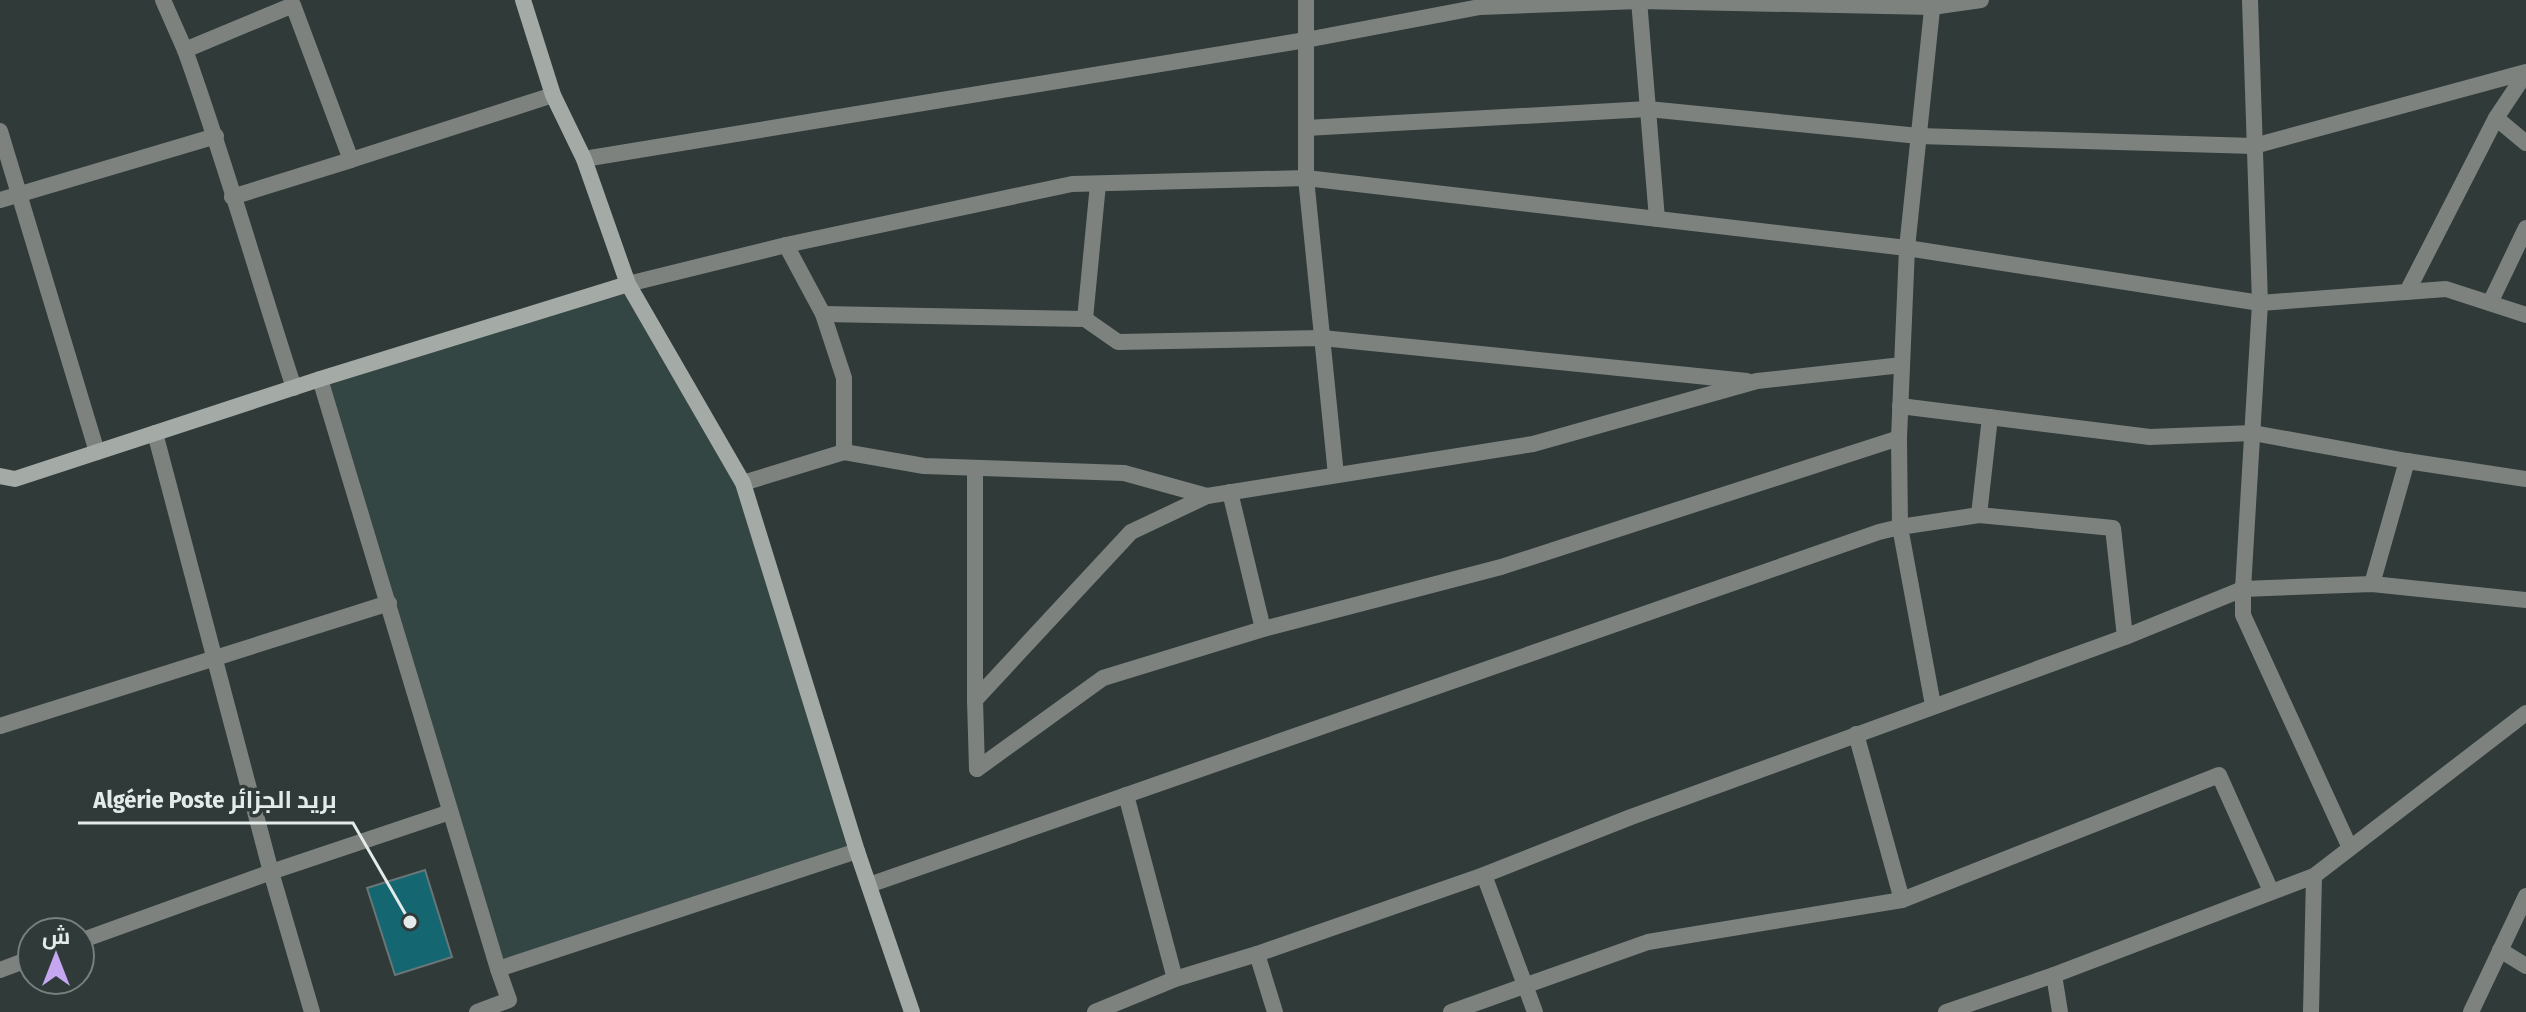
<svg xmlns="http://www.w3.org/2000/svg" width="2526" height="1012" viewBox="0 0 2526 1012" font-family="'Fira Sans Condensed',Cairo,sans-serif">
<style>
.built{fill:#344643}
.building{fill:#146670;stroke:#697678;stroke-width:2}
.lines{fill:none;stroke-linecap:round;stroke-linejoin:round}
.street{stroke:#7d827f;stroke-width:16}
.secondary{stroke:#a4aba7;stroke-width:16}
.leader{fill:none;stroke:#e3eae9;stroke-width:3}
.callout-dot{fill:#e3eae9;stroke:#2f3a39;stroke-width:3}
.callout-label{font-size:24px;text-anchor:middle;font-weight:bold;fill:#e3eae9;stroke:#2f3a39;stroke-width:7;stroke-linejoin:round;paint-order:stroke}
</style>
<rect width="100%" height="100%" fill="#2f3a39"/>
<!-- built -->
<path class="built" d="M628 284 743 483 857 851 498 969 320 379Z"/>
<!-- building -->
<path class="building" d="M425 870 452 957 395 975 367 888Z"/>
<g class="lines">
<!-- street -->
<g class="street">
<path d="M163 0 185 50"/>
<path d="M1306 0V178L1336 475"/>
<path d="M1639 0 1657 219"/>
<path d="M2250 0 2260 303 2243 589 2372 584 2526 600"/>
<path d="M2496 118 2526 143"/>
<path d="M1306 128 1648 109 1919 136 2254 146 2526 72"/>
<path d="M0 131 97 452"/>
<path d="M584 159 1306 40 1480 7 1639 1 1932 7 1981 0"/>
<path d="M232 197 351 160"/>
<path d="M0 200 216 136"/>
<path d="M786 245 823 314 844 378V452"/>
<path d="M628 284 786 245 1072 184 1306 178 1907 248 1933 0"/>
<path d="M2407 292 2496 118 2526 73"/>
<path d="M2490 303 2526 228"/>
<path d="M823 314 1085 319 1118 342 1322 338 1747 381"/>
<path d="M1085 319 1098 184"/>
<path d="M320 379 498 969"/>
<path d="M294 388C257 275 225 161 185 50L293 5 351 160 553 95"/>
<path d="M1900 406 2150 437 2253 433 2407 461 2526 479"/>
<path d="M155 433 271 872 312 1012"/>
<path d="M975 468V700"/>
<path d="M743 483 844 452 924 466 1124 473 1207 496"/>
<path d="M1230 492 1263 629"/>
<path d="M1979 515 1990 417"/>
<path d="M2372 584 2407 461"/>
<path d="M1933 705 1900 527 1979 515 2113 528 2125 637"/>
<path d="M0 726 389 603"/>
<path d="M1856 734 1902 900"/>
<path d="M977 769 975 700 1131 532 1207 496 1533 444 1757 381 1902 365"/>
<path d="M977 769 1103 678 1263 629 1501 567 1899 438"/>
<path d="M1126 795 1175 979"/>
<path d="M1484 875 1535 1012"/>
<path d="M869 885 1879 532 1900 527 1899 438 1907 248 2260 303 2446 289 2526 315"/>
<path d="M80 941 271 872 450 812"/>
<path d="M2500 950 2526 966"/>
<path d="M1257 954 1275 1012"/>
<path d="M0 970 32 958"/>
<path d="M2054 975 2060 1012"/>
<path d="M477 1012 509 1000 498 969 857 851"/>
<path d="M1095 1012 1175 979 1257 954 1484 875 1631 817 2125 637 2243 589V615L2350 848"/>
<path d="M1451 1012 1648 942 1902 900 2219 775 2271 891"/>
<path d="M1946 1012 2054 975 2314 876 2526 713"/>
<path d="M2311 1012 2314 876"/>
<path d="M2471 1012 2526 896"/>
</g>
<!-- secondary -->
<g class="secondary">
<path d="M523 0 553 95 584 159 628 284 743 483 857 851 912 1012"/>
<path d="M0 476 15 479 320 379 628 284"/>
</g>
</g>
<!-- callouts -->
<path class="leader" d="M410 922L353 823H78"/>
<circle class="callout-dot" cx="410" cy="922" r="8"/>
<g class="callout-label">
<text x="215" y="808">Algérie Poste بريد الجزائر</text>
</g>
<!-- north arrow -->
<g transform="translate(56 956)"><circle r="38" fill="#2f3a39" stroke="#77807f" stroke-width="2"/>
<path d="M0-6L14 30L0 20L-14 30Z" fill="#c5a7f1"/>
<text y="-12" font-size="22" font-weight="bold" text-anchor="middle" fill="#e3eae9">ش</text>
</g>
</svg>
